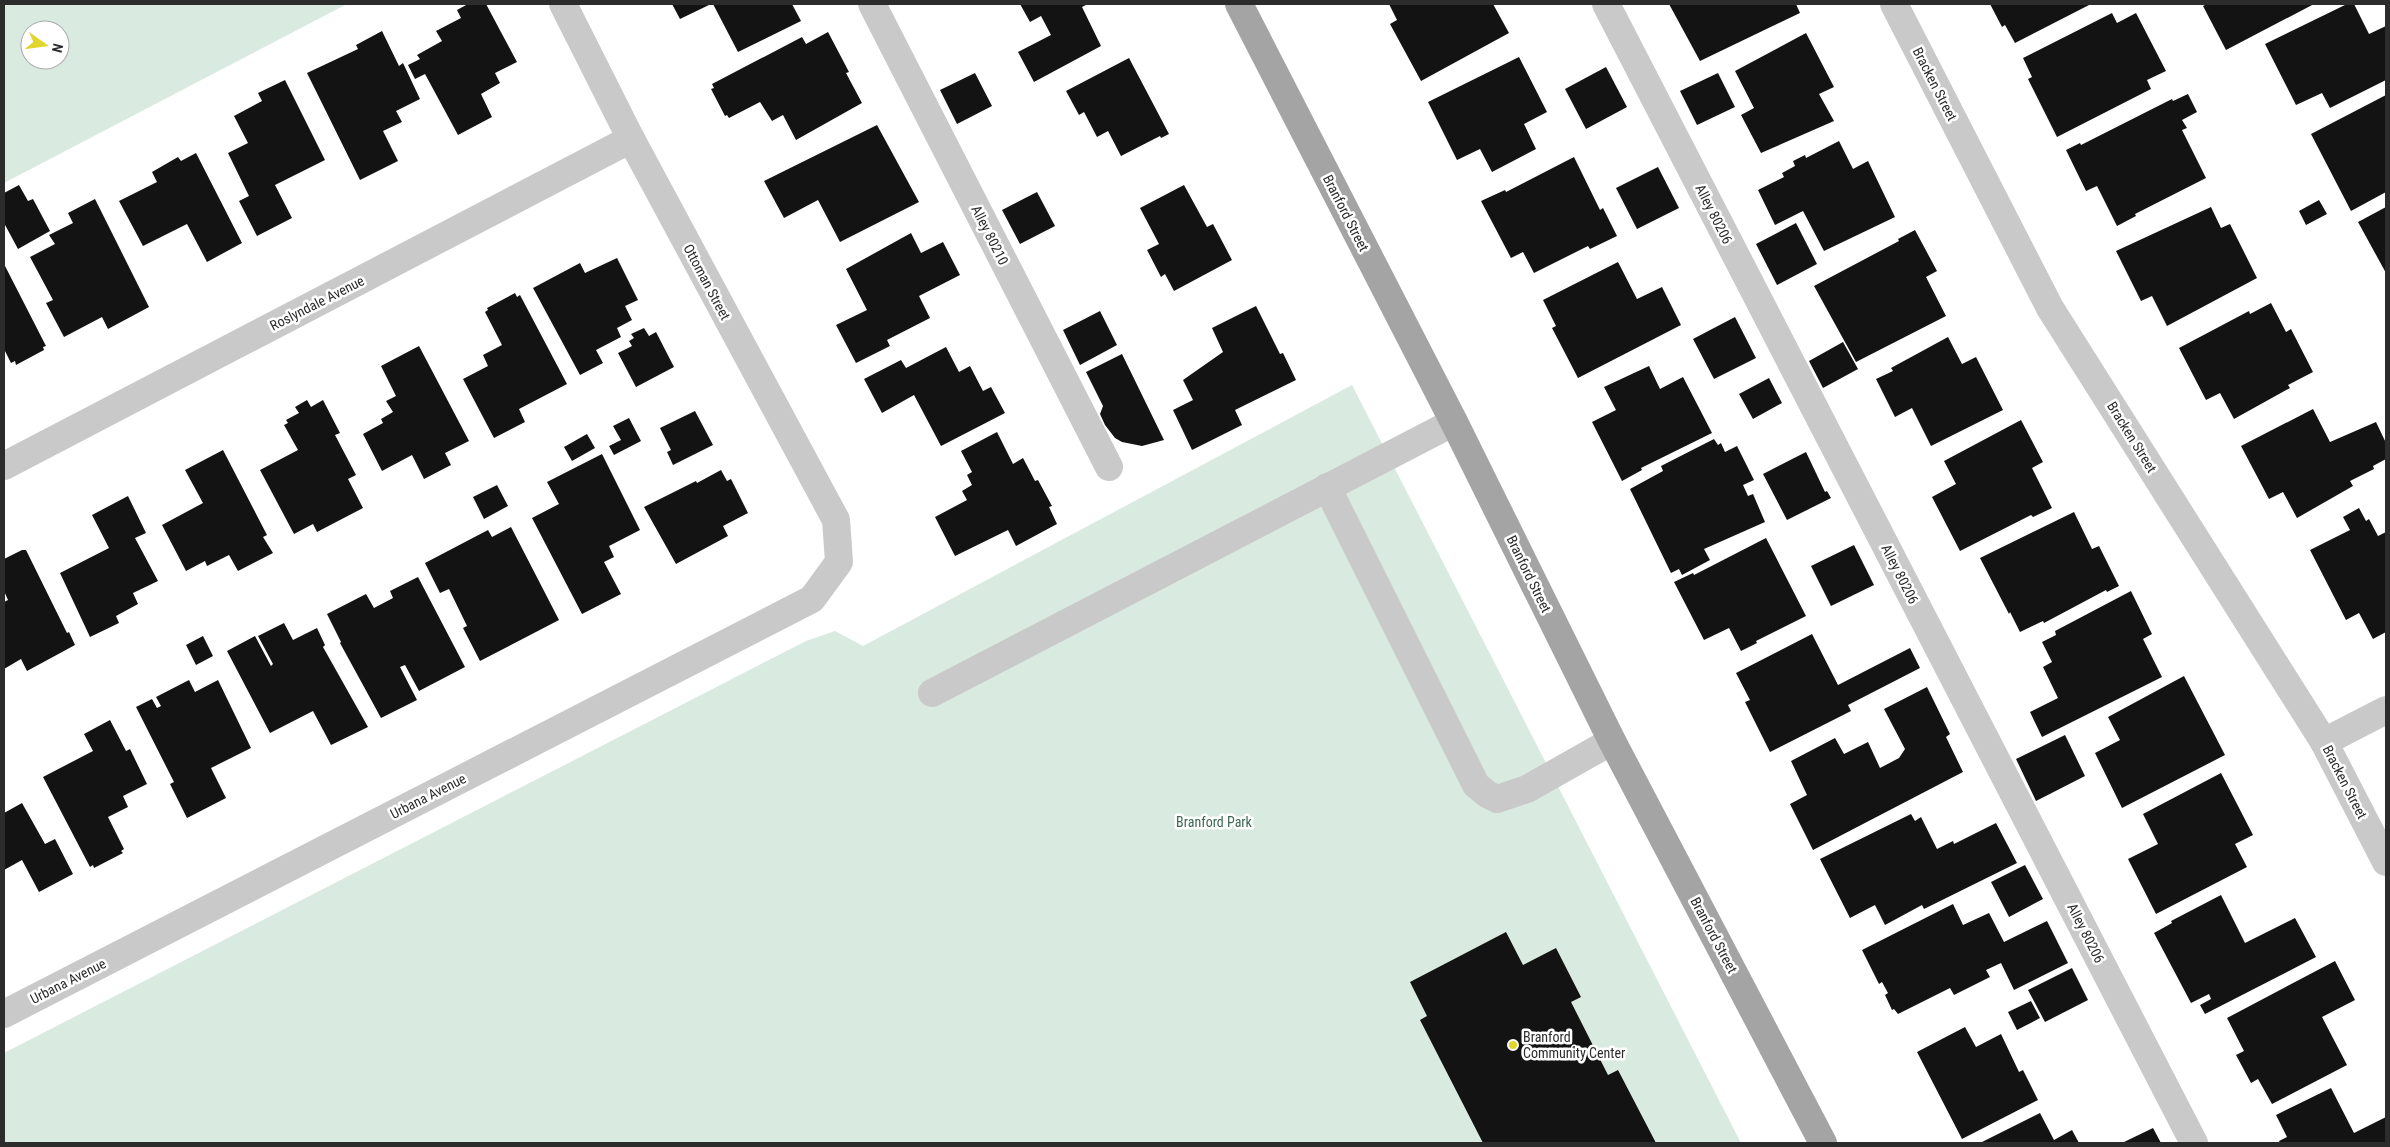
<svg xmlns="http://www.w3.org/2000/svg" width="2390" height="1147" viewBox="0 0 2390 1147" font-family="'Roboto Condensed',sans-serif">
<style>
.green{fill:#d9eae1;fill-rule:evenodd}
.building{fill:#131313}
.lines{fill:none;stroke-linecap:round;stroke-linejoin:round}
.minor{stroke:#c9c9c9;stroke-width:28}
.major{stroke:#a4a4a4;stroke-width:28}
.poi-dot{fill:#e2d52f;stroke:#fff;stroke-width:2}
.labels{text-anchor:middle;dominant-baseline:central;stroke-width:5;stroke-linejoin:round;paint-order:stroke}
.street-label{font-size:14px;fill:#2c2c2c;stroke:#fff}
.park-label{font-size:14px;fill:#3b6652;stroke:#fff}
.poi-label{font-size:14px;fill:#2c2c2c;stroke:#fff;text-anchor:start}
</style>
<rect width="100%" height="100%" fill="#fff"/>
<!-- green -->
<g class="green">
<path d="M4 4H347L4 183ZM30 30H60V60H30Z"/>
<path d="M1352 385 1741 1143H4V1053L806 641 835 631 863 646Z"/>
</g>
<!-- building -->
<g class="building">
<path d="M468 4H486L517 62 495 73 500 83 481 94 492 117 458 135 425 74 415 79 408 65 420 59 417 55 442 41 436 31 461 18 457 10Z"/>
<path d="M672 4H711L680 19Z"/>
<path d="M713 4H792L801 21 738 52Z"/>
<path d="M1020 4H1088L1082 7 1101 46 1034 82 1018 52 1051 35 1041 16 1030 22Z"/>
<path d="M1389 4H1493L1509 33 1421 81 1390 24 1397 20Z"/>
<path d="M1669 4H1796L1800 13 1700 61Z"/>
<path d="M1990 4H2091L2015 43 2005 25 2002 27Z"/>
<path d="M2207 4H2314L2226 50 2203 6Z"/>
<path d="M2347 4H2354L2369 34 2386 26V80L2330 108 2322 93 2296 105 2265 44Z"/>
<path d="M2112 13 2117 23 2136 13 2166 71 2147 80 2151 89 2057 137 2028 79 2032 77 2023 58Z"/>
<path d="M382 31 399 66 403 63 420 99 396 111 402 122 383 131 398 161 360 180 307 73 358 49 356 45Z"/>
<path d="M828 32 849 72 846 73 862 103 796 140 783 115 772 121 760 102 729 118 727 115 725 116 711 89 714 88 712 84 802 37 806 44Z"/>
<path d="M1806 33 1834 87 1819 94 1834 121 1761 153 1741 115 1754 108 1735 71Z"/>
<path d="M1519 57 1547 112 1524 124 1536 149 1492 172 1480 149 1457 160 1428 102Z"/>
<path d="M1129 58 1169 134 1161 138 1160 136 1121 156 1108 131 1097 137 1084 112 1079 115 1066 91Z"/>
<path d="M1606 67 1627 107 1586 129 1565 89Z"/>
<path d="M975 73 992 106 957 124 940 90Z"/>
<path d="M1718 73 1735 107 1697 125 1680 91Z"/>
<path d="M285 80 325 160 275 185 292 218 257 236 239 201 249 196 228 153 248 143 234 116 262 101 258 93Z"/>
<path d="M2188 94 2197 112 2182 120 2187 128 2182 130 2206 178 2135 214 2136 216 2117 226 2097 186 2086 191 2066 150 2080 143 2081 145 2172 99 2173 101Z"/>
<path d="M2386 95V192L2351 211 2311 134Z"/>
<path d="M877 125 919 202 840 242 818 200 784 218 764 181Z"/>
<path d="M1839 141 1853 169 1868 161 1895 217 1824 251 1803 211 1775 225 1758 190 1784 177 1782 173 1795 166 1793 161 1805 155 1806 158Z"/>
<path d="M196 153 242 243 207 262 187 224 143 246 119 201 157 182 152 172 178 157 181 161Z"/>
<path d="M1574 157 1600 210 1603 208 1617 236 1590 249 1588 246 1534 273 1523 252 1511 258 1481 201 1505 190 1506 192Z"/>
<path d="M1658 167 1679 208 1637 229 1616 188Z"/>
<path d="M19 185 28 201 33 199 50 231 18 249 4 223V193Z"/>
<path d="M1184 185 1207 227 1213 224 1232 260 1174 291 1165 274 1161 277 1147 250 1159 244 1140 208Z"/>
<path d="M1037 192 1055 226 1020 244 1002 210Z"/>
<path d="M95 199 149 307 108 329 102 317 64 337 46 303 53 300 30 257 55 244 49 235 73 223 68 213Z"/>
<path d="M2319 200 2327 214 2306 225 2299 211Z"/>
<path d="M2211 207 2221 228 2230 224 2257 278 2167 326 2152 296 2141 301 2116 251Z"/>
<path d="M2386 207V273L2358 222Z"/>
<path d="M1796 223 1817 264 1777 285 1756 244Z"/>
<path d="M1915 230 1937 271 1926 277 1946 316 1856 362 1814 286 1899 241 1898 239Z"/>
<path d="M911 233 921 253 943 242 960 275 919 296 930 318 887 340 890 346 856 363 836 325 867 310 846 269Z"/>
<path d="M617 258 638 300 625 306 632 320 617 328 621 337 596 350 603 363 580 375 533 288 580 263 585 273Z"/>
<path d="M1618 262 1637 299 1662 287 1681 325 1578 378 1552 328 1556 326 1543 300Z"/>
<path d="M4 264 46 346 43 347 44 350 16 365 15 361 11 363 4 349Z"/>
<path d="M515 293 517 297 520 295 567 384 519 409 525 422 494 438 463 379 488 366 483 355 502 345 485 312 488 310 487 308Z"/>
<path d="M2271 303 2286 332 2291 329 2313 372 2288 385 2290 388 2234 419 2220 393 2206 400 2179 348 2249 311 2250 314Z"/>
<path d="M1256 306 1280 354 1283 353 1296 380 1235 410 1242 425 1192 450 1173 410 1193 400 1183 380 1223 352 1212 328Z"/>
<path d="M1100 311 1117 345 1080 365 1063 330Z"/>
<path d="M1735 317 1756 358 1714 379 1693 339Z"/>
<path d="M644 328 649 336 656 332 674 367 636 387 618 353 632 346 629 341 634 338 631 334Z"/>
<path d="M1948 337 1962 364 1976 357 2003 410 1931 446 1912 408 1895 417 1876 379 1893 371 1891 368Z"/>
<path d="M1843 342 1858 369 1823 388 1809 361Z"/>
<path d="M419 346 469 441 445 453 451 465 424 479 412 455 382 471 363 434 383 423 381 419 393 412 386 401 396 396 381 366Z"/>
<path d="M946 347 959 372 970 366 983 391 991 387 1005 413 941 446 914 395 882 413 864 379 901 360 906 368Z"/>
<path d="M1122 354 1164 440 1142 446 1122 442 1115 438 1105 425 1100 414 1103 406 1086 372Z"/>
<path d="M1649 366 1660 389 1683 377 1712 433 1641 468 1642 470 1622 481 1592 422 1616 410 1604 387Z"/>
<path d="M1769 378 1782 403 1753 419 1739 394Z"/>
<path d="M307 400 311 407 323 400 340 433 335 435 356 475 348 479 363 508 317 532 313 524 294 534 260 470 298 450 284 425 288 423 286 420 299 413 295 407Z"/>
<path d="M2313 409 2330 442 2376 422 2386 443V459L2373 466 2374 469 2350 481 2353 486 2297 518 2283 492 2269 499 2241 446Z"/>
<path d="M695 411 713 445 673 465 667 452 671 450 660 428Z"/>
<path d="M629 418 641 441 614 455 609 446 621 440 613 426Z"/>
<path d="M2021 420 2043 462 2032 468 2052 508 2033 517 2031 515 1960 551 1932 497 1956 484 1944 461Z"/>
<path d="M997 432 1013 464 1023 458 1035 481 1038 480 1052 506 1049 507 1057 524 1016 546 1008 530 955 556 935 517 967 500 962 491 972 485 967 475 972 472 961 451Z"/>
<path d="M587 434 595 448 572 461 564 447Z"/>
<path d="M1714 439 1718 445 1721 443 1725 452 1737 446 1754 480 1743 485 1748 496 1753 494 1765 522 1704 549 1710 560 1682 575 1679 569 1671 573 1630 489 1663 471 1661 466Z"/>
<path d="M223 450 267 535 263 537 273 553 238 571 229 555 207 566 205 561 186 571 162 525 203 503 185 470Z"/>
<path d="M1806 452 1825 492 1827 491 1831 498 1787 520 1763 474Z"/>
<path d="M602 454 640 530 609 546 614 557 604 562 621 594 582 614 532 518 559 504 547 482Z"/>
<path d="M721 470 727 481 731 479 748 513 723 526 728 536 676 564 644 507 696 481 697 483Z"/>
<path d="M497 485 508 506 484 519 473 497Z"/>
<path d="M128 496 146 533 135 538 158 581 133 593 138 604 116 616 119 623 90 637 60 573 109 548 92 515Z"/>
<path d="M2359 508 2366 521 2369 519 2378 536 2386 532V632L2373 639 2359 613 2346 620 2310 550 2350 530 2343 517Z"/>
<path d="M2074 512 2092 549 2099 546 2119 586 2107 592 2106 590 2044 623 2043 621 2020 632 2010 612 2009 614 1980 558Z"/>
<path d="M511 527 559 620 480 661 463 628 467 626 449 589 440 593 425 563 488 530 492 537Z"/>
<path d="M1766 538 1806 616 1756 641 1757 643 1741 651 1729 628 1704 640 1674 582 1693 573 1694 575Z"/>
<path d="M1854 545 1874 585 1831 606 1811 566Z"/>
<path d="M22 550H26L67 633 69 632 75 645 27 671 21 659 4 669V602L8 600 4 591V559Z"/>
<path d="M418 577 465 667 419 691 405 665 400 667 417 700 381 718 340 643 341 642 327 614 366 594 374 608 393 598 390 591Z"/>
<path d="M2131 591 2152 634 2143 639 2162 677 2042 737 2030 712 2058 698 2043 667 2052 662 2042 642 2056 635 2055 631Z"/>
<path d="M284 623 293 640 317 628 325 645 323 647 368 727 331 745 313 711 270 733 227 651 255 636 271 666 273 664 258 636Z"/>
<path d="M1812 634 1838 685 1910 648 1920 668 1848 705 1851 711 1770 752 1745 702 1750 700 1736 673Z"/>
<path d="M203 636 213 656 196 665 186 645Z"/>
<path d="M2184 676 2225 755 2122 808 2095 753 2120 740 2108 717Z"/>
<path d="M189 680 195 692 218 680 251 748 211 768 226 798 187 818 170 784 174 782 136 707 152 699 157 708 161 706 156 697Z"/>
<path d="M1927 687 1950 734 1946 737 1963 772 1813 850 1790 804 1807 795 1791 761 1835 738 1844 754 1868 742 1880 768 1899 758 1905 749 1884 709Z"/>
<path d="M110 720 126 751 130 749 147 784 123 796 128 807 108 817 124 849 121 851 123 853 94 868 93 865 90 867 43 777 93 751 84 734Z"/>
<path d="M2065 735 2085 776 2036 801 2016 759Z"/>
<path d="M2221 773 2253 835 2235 844 2247 867 2156 914 2128 859 2158 844 2143 814Z"/>
<path d="M22 803 45 844 55 839 73 874 39 892 22 860 4 870V813Z"/>
<path d="M1911 814 1915 821 1921 817 1937 849 1953 841 1954 844 1996 823 2017 863 1924 909 1922 905 1885 925 1875 905 1850 918 1820 859Z"/>
<path d="M2025 865 2043 899 2009 917 1991 882Z"/>
<path d="M2221 895 2245 943 2295 918 2316 957 2205 1014 2200 1005 2211 999 2209 994 2191 1003 2154 933 2172 923 2171 921Z"/>
<path d="M1953 904 1963 925 1989 913 2004 942 2047 921 2068 963 2014 990 2001 963 1986 970 1990 977 1954 995 1950 988 1898 1014 1894 1009 1892 1010 1885 995 1888 993 1882 982 1879 984 1862 950Z"/>
<path d="M1506 932 1523 965 1556 948 1581 997 1571 1002 1608 1075 1618 1070 1656 1143H1483L1420 1020 1427 1016 1410 982Z"/>
<path d="M2335 961 2355 1000 2322 1017 2347 1065 2272 1104 2258 1079 2251 1083 2236 1055 2244 1051 2227 1018Z"/>
<path d="M2072 968 2088 1000 2045 1022 2028 990Z"/>
<path d="M2031 1001 2040 1018 2017 1030 2008 1012Z"/>
<path d="M1965 1027 1976 1047 2001 1034 2019 1072 2023 1070 2038 1100 1962 1139 1917 1052Z"/>
<path d="M2331 1088 2354 1133 2386 1117V1143H2280L2279 1141 2287 1137 2276 1115Z"/>
<path d="M2040 1113 2054 1140 2072 1130 2079 1143H1980Z"/>
<path d="M2153 1128 2161 1143H2122Z"/>
</g>
<g class="lines">
<!-- minor -->
<g class="minor">
<path d="M872 4 1109 467"/>
<path d="M1606 4 2194 1143"/>
<path d="M1894 4 2050 308 2324 742 2386 862"/>
<path d="M4 466 631 139"/>
<path d="M1327 487 1476 785 1487 794 1497 799 1527 789 1612 741"/>
<path d="M932 693 1454 422"/>
<path d="M2324 742 2386 710"/>
<path d="M4 1014 812 599 839 562 836 520 631 139 563 4"/>
</g>
<!-- major -->
<path class="major" d="M1239 4 1454 422 1612 741 1823 1143"/>
</g>
<!-- markers -->
<circle class="poi-dot" cx="1513" cy="1045" r="5"/>
<g class="labels">
<!-- street labels -->
<g class="street-label">
<text transform="translate(1935 84) rotate(63)">Bracken Street</text>
<text transform="translate(1346 213) rotate(63)">Branford Street</text>
<text transform="translate(1714 214) rotate(63)">Alley 80206</text>
<text transform="translate(990 235) rotate(63)">Alley 80210</text>
<text transform="translate(707 282) rotate(62)">Ottoman Street</text>
<text transform="translate(317 303) rotate(-27)">Roslyndale Avenue</text>
<text transform="translate(2132 437) rotate(58)">Bracken Street</text>
<text transform="translate(1529 574) rotate(64)">Branford Street</text>
<text transform="translate(1900 574) rotate(63)">Alley 80206</text>
<text transform="translate(2345 782) rotate(63)">Bracken Street</text>
<text transform="translate(428 796) rotate(-27)">Urbana Avenue</text>
<text transform="translate(2086 933) rotate(63)">Alley 80206</text>
<text transform="translate(1714 935) rotate(62)">Branford Street</text>
<text transform="translate(68 981) rotate(-27)">Urbana Avenue</text>
</g>
<!-- park labels -->
<g class="park-label">
<text x="1214" y="822">Branford Park</text>
</g>
<!-- poi labels -->
<g class="poi-label">
<text x="1523" y="1037">Branford<tspan x="1523" dy="16">Community Center</tspan></text>
</g>
</g>
<!-- border -->
<rect width="2390" height="1147" fill="none" stroke="#2c2c2c" stroke-width="10"/>
<!-- north arrow -->
<g transform="translate(45 45) rotate(104)"><circle r="24" fill="#ffffff" stroke="#ababab"/>
<path d="M0-4L9 19L0 12L-9 19Z" fill="#e2d52f"/>
<text y="-8" font-size="14" font-weight="bold" text-anchor="middle" fill="#2c2c2c">N</text>
</g>
</svg>
